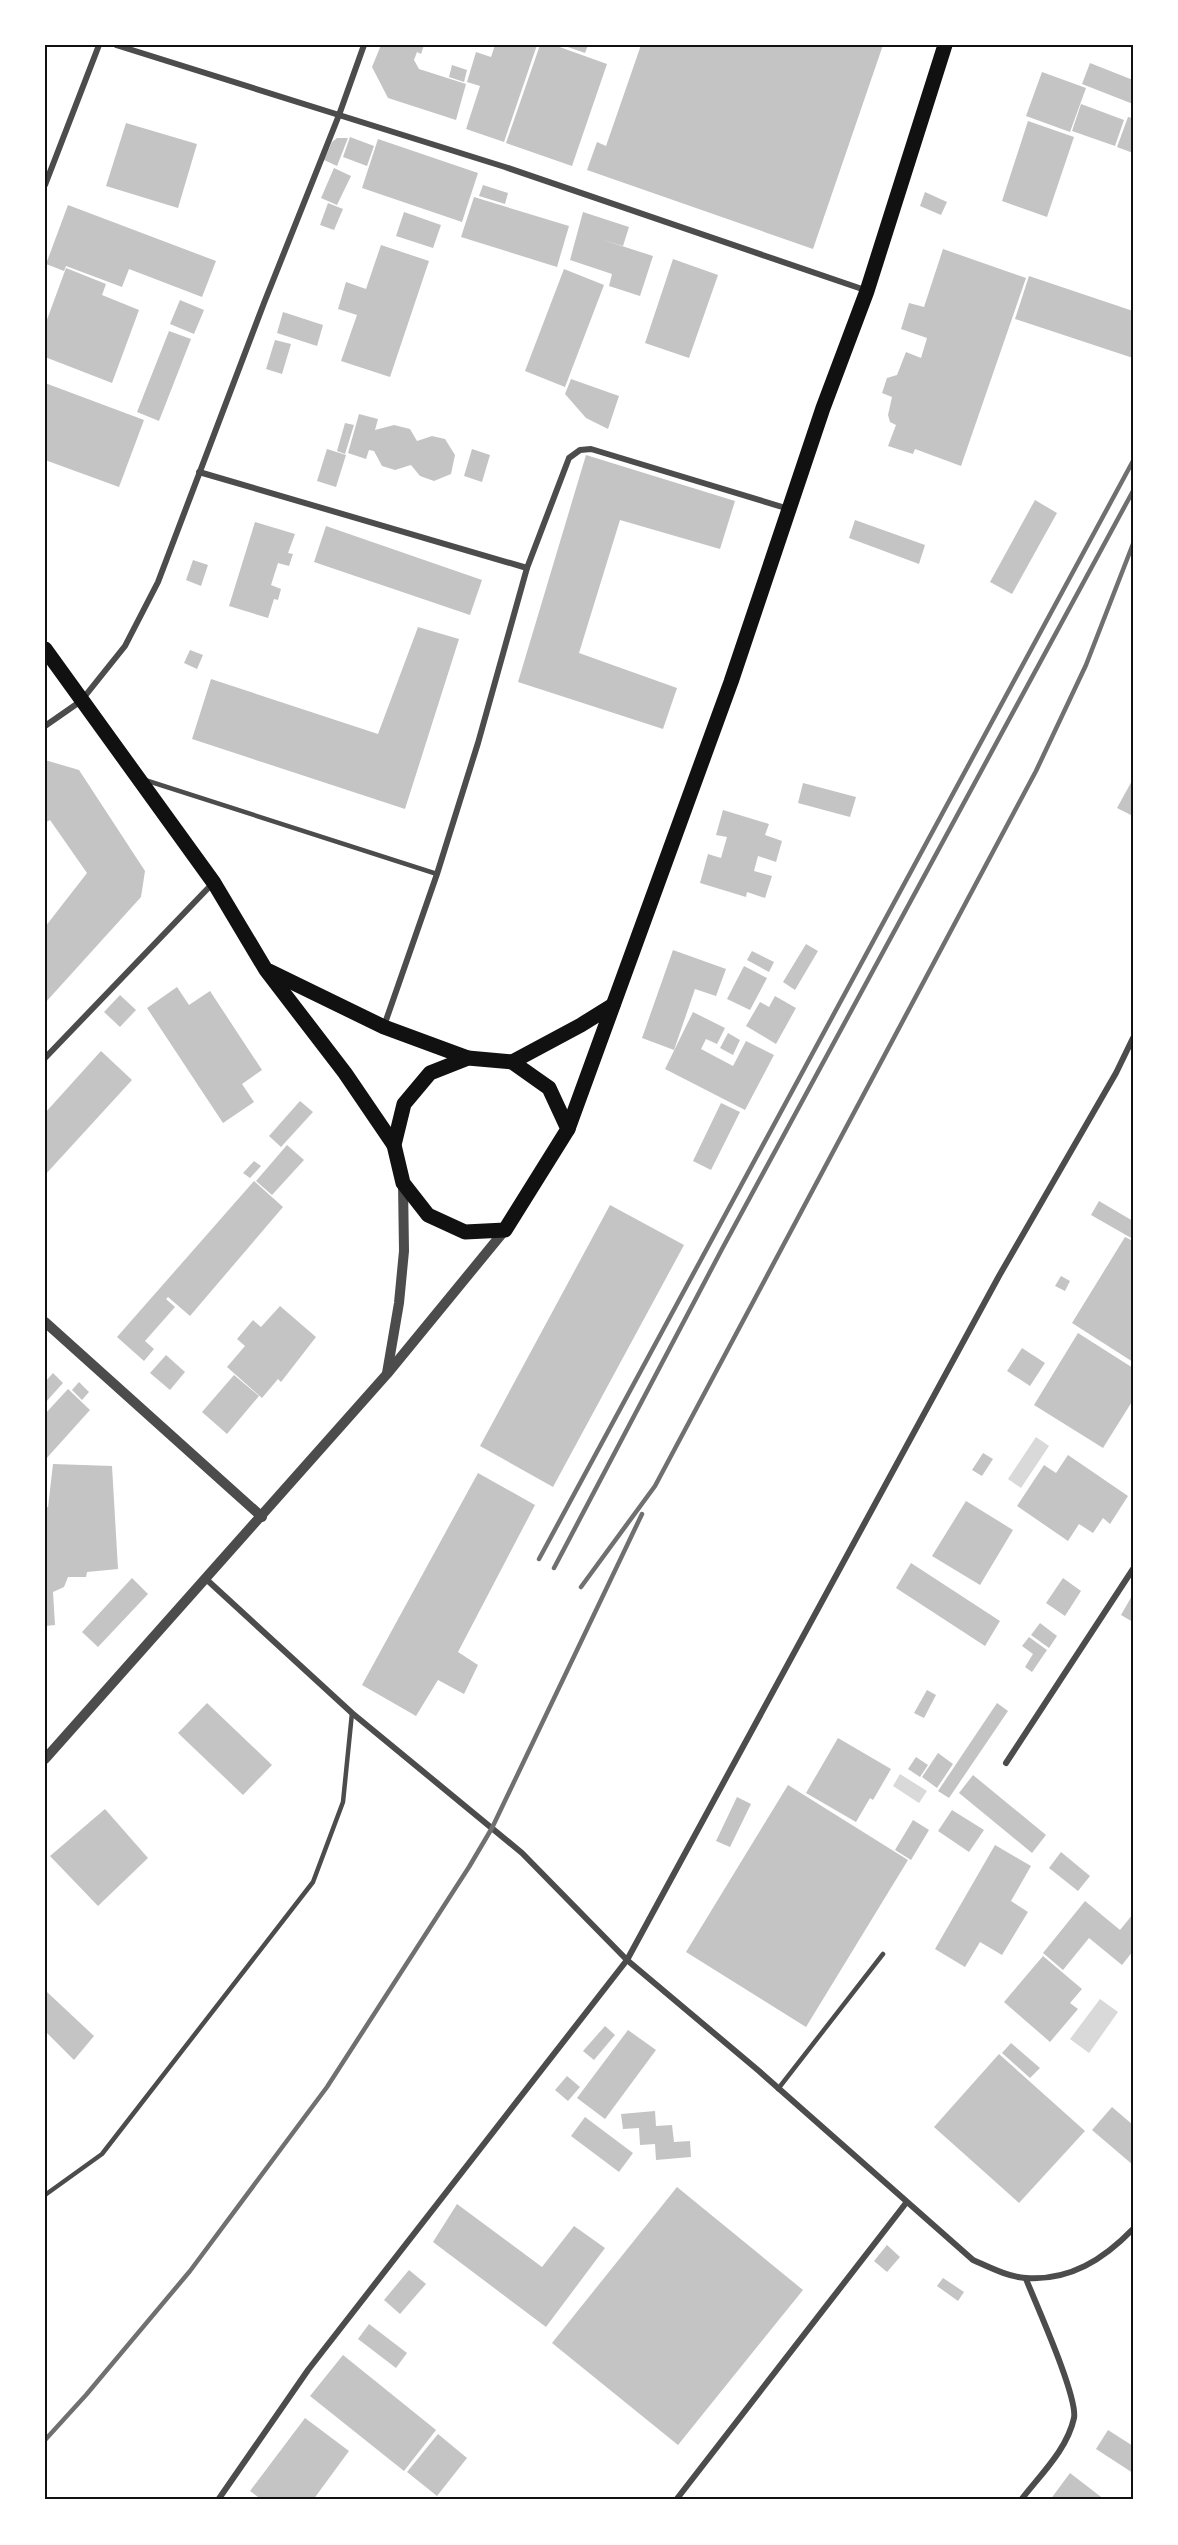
<svg xmlns="http://www.w3.org/2000/svg" width="1178" height="2545" viewBox="0 0 1178 2545" font-family="'Crimson Pro',serif">
<style>
.water{fill:#d9d9d9}
.building{fill:#c4c4c4}
.lines{fill:none;stroke-linecap:round;stroke-linejoin:round}
.service{stroke:#4c4c4c;stroke-width:4.5}
.minor{stroke:#4c4c4c;stroke-width:6}
.tertiary{stroke:#4c4c4c;stroke-width:10}
.primary{stroke:#111;stroke-width:15}
.rail{stroke:#707070;stroke-width:4.5}
.neatline{fill:none;stroke:#111;stroke-width:2}
</style>
<rect width="100%" height="100%" fill="#fff"/>
<!-- water -->
<g class="water">
<path d="M1036 1437 1049 1446 1021 1488 1008 1479Z"/>
<path d="M900 1774 927 1791 919 1803 893 1786Z"/>
<path d="M1100 1999 1118 2012 1089 2053 1070 2039Z"/>
</g>
<!-- building -->
<g class="building">
<path d="M381 45H424L421 54 417 52 414 60 419 69 466 84 456 120 388 98 372 67Z"/>
<path d="M495 45H537L504 142 466 129 480 86 467 82 476 52 491 57Z"/>
<path d="M540 45H554L607 64 572 166 506 143Z"/>
<path d="M562 45H588L585 53Z"/>
<path d="M641 45H883L813 249 587 170 597 142 606 146Z"/>
<path d="M1090 63 1133 80V104L1082 84Z"/>
<path d="M452 65 467 70 464 82 449 77Z"/>
<path d="M1042 72 1086 88 1070 132 1026 116Z"/>
<path d="M1081 104 1124 120 1115 146 1072 131Z"/>
<path d="M1128 117 1133 118V153L1117 147Z"/>
<path d="M1028 121 1074 137 1047 217 1002 201Z"/>
<path d="M126 123 197 144 178 208 106 186Z"/>
<path d="M350 137 374 146 367 166 343 157Z"/>
<path d="M337 138H348L337 166 324 160 332 142Z"/>
<path d="M378 139 478 173 462 222 362 188Z"/>
<path d="M334 168 351 176 337 205 321 198Z"/>
<path d="M483 185 508 193 505 204 479 196Z"/>
<path d="M925 192 947 202 941 215 920 206Z"/>
<path d="M474 197 569 226 557 267 461 237Z"/>
<path d="M328 203 343 209 334 230 320 225Z"/>
<path d="M68 205 216 261 202 297 129 269 122 287 66 266 64 271 46 264Z"/>
<path d="M404 212 441 225 433 248 396 236Z"/>
<path d="M583 212 629 227 623 246 600 239 653 256 640 296 609 286 612 274 570 260Z"/>
<path d="M381 245 429 261 390 377 341 361 357 315 338 309 346 282 366 289Z"/>
<path d="M943 249 1026 278 961 466 915 449 913 454 888 446 896 425 890 422 888 415 892 397 882 393 887 378 897 375 906 352 921 358 927 338 901 329 909 303 924 307Z"/>
<path d="M673 259 718 275 689 358 645 343Z"/>
<path d="M66 268 106 284 102 295 139 310 112 383 45 357V325Z"/>
<path d="M564 269 604 285 565 387 525 371Z"/>
<path d="M1029 276 1133 311V358L1015 319Z"/>
<path d="M180 300 204 310 194 334 170 324Z"/>
<path d="M283 312 323 325 317 346 277 333Z"/>
<path d="M169 331 191 339 159 421 137 412Z"/>
<path d="M275 340 291 344 282 374 266 369Z"/>
<path d="M571 379 619 396 608 429 586 418 565 394Z"/>
<path d="M45 383 144 420 119 487 45 460Z"/>
<path d="M359 414 378 419 375 430 394 425 410 429 417 441 432 436 445 439 455 455 451 474 434 481 420 476 411 465 395 470 382 466 374 451 369 450 366 459 348 453Z"/>
<path d="M345 423 354 425 345 454 337 451Z"/>
<path d="M327 449 346 455 336 487 317 481Z"/>
<path d="M472 449 490 455 482 482 464 476Z"/>
<path d="M586 455 735 501 720 549 620 520 579 653 677 688 663 729 518 682Z"/>
<path d="M1035 500 1057 513 1012 594 990 582Z"/>
<path d="M855 520 925 545 919 564 849 538Z"/>
<path d="M255 522 295 534 288 553 293 554 289 566 278 563 271 585 281 589 278 600 274 599 268 618 229 606Z"/>
<path d="M326 526 482 580 470 615 314 562Z"/>
<path d="M193 560 208 565 201 586 186 580Z"/>
<path d="M418 627 459 639 405 809 192 739 211 679 378 734Z"/>
<path d="M190 650 203 655 197 669 184 663Z"/>
<path d="M45 760 79 770 145 871 141 897 45 1003V927L87 873 50 820 45 823Z"/>
<path d="M1133 779V816L1117 808Z"/>
<path d="M803 783 856 797 850 817 798 803Z"/>
<path d="M723 810 769 824 765 835 782 841 776 862 758 856 754 871 772 876 765 898 747 892 746 897 700 883 708 854 721 858 727 837 716 835Z"/>
<path d="M806 944 818 951 795 990 783 982Z"/>
<path d="M673 950 726 969 716 996 695 989 674 1050 642 1038Z"/>
<path d="M752 951 774 962 769 972 747 960Z"/>
<path d="M744 966 767 978 750 1010 727 999Z"/>
<path d="M177 987 189 1005 210 991 262 1070 242 1084 254 1102 223 1123 147 1008Z"/>
<path d="M120 995 136 1010 120 1027 104 1012Z"/>
<path d="M775 996 796 1008 776 1044 746 1026 760 1002 769 1007Z"/>
<path d="M693 1012 725 1028 717 1044 706 1039 701 1049 733 1066 746 1041 774 1055 745 1110 665 1069Z"/>
<path d="M728 1033 740 1040 733 1055 720 1048Z"/>
<path d="M101 1051 132 1080 45 1175V1113Z"/>
<path d="M300 1101 313 1112 281 1147 269 1136Z"/>
<path d="M721 1103 740 1112 711 1170 693 1161Z"/>
<path d="M287 1145 304 1160 272 1195 256 1181Z"/>
<path d="M254 1161 261 1166 250 1178 243 1173Z"/>
<path d="M254 1181 283 1207 190 1316 168 1297 166 1299 175 1307 145 1341 154 1349 144 1361 117 1337Z"/>
<path d="M1099 1201 1133 1221V1239L1091 1215Z"/>
<path d="M610 1205 684 1245 553 1487 480 1446Z"/>
<path d="M1125 1237 1133 1241V1362L1072 1323Z"/>
<path d="M1061 1276 1070 1281 1065 1291 1055 1286Z"/>
<path d="M280 1306 316 1337 281 1382 278 1379 262 1398 227 1367 245 1346 237 1339 253 1320 261 1327Z"/>
<path d="M1078 1333 1133 1368V1400L1103 1448 1034 1405Z"/>
<path d="M1022 1348 1045 1363 1030 1386 1007 1371Z"/>
<path d="M166 1355 185 1372 170 1390 150 1373Z"/>
<path d="M53 1373 63 1383 45 1403V1382Z"/>
<path d="M234 1375 259 1396 227 1434 202 1412Z"/>
<path d="M79 1382 89 1392 82 1400 72 1390Z"/>
<path d="M68 1389 90 1410 45 1460V1414Z"/>
<path d="M983 1453 993 1459 982 1476 972 1470Z"/>
<path d="M1068 1455 1128 1496 1110 1524 1103 1518 1093 1533 1079 1524 1068 1541 1017 1506 1044 1465 1056 1473Z"/>
<path d="M53 1464 112 1466 118 1569 87 1572 86 1577H68L64 1587 53 1592 55 1625 45 1626V1507H48Z"/>
<path d="M478 1473 535 1505 458 1652 478 1665 464 1694 438 1680 416 1716 362 1685Z"/>
<path d="M966 1501 1013 1530 980 1585 932 1556Z"/>
<path d="M911 1563 1000 1621 985 1646 896 1588Z"/>
<path d="M132 1578 148 1594 98 1647 82 1632Z"/>
<path d="M1063 1578 1081 1591 1065 1616 1046 1603Z"/>
<path d="M1133 1594V1622L1121 1615Z"/>
<path d="M1040 1623 1057 1636 1049 1648 1031 1635Z"/>
<path d="M1029 1637 1047 1650 1032 1672 1025 1667 1033 1654 1022 1646Z"/>
<path d="M927 1690 936 1695 924 1718 914 1713Z"/>
<path d="M207 1703 272 1765 243 1795 178 1733Z"/>
<path d="M997 1703 1008 1711 949 1798 938 1791Z"/>
<path d="M838 1738 891 1769 873 1800 870 1798 856 1822 806 1793Z"/>
<path d="M938 1753 953 1764 937 1788 922 1777Z"/>
<path d="M916 1757 928 1765 920 1777 908 1769Z"/>
<path d="M973 1775 1046 1835 1032 1853 959 1793Z"/>
<path d="M788 1785 908 1860 806 2027 686 1952Z"/>
<path d="M737 1797 751 1804 730 1847 716 1841Z"/>
<path d="M105 1809 148 1858 98 1906 50 1856Z"/>
<path d="M952 1810 984 1830 969 1852 938 1831Z"/>
<path d="M913 1820 929 1830 911 1860 895 1850Z"/>
<path d="M995 1845 1031 1866 1011 1901 1028 1912 1002 1955 980 1942 965 1967 935 1949Z"/>
<path d="M1061 1852 1090 1876 1078 1891 1049 1868Z"/>
<path d="M1085 1901 1120 1930 1133 1914V1951L1122 1965 1089 1938 1063 1970 1043 1953Z"/>
<path d="M1043 1956 1082 1989 1070 2003 1078 2009 1050 2042 1004 2002Z"/>
<path d="M47 1992 94 2036 74 2060 45 2031V1994Z"/>
<path d="M605 2026 615 2035 594 2060 583 2051Z"/>
<path d="M628 2030 656 2050 605 2119 577 2098Z"/>
<path d="M1011 2043 1040 2068 1030 2078 1002 2053Z"/>
<path d="M999 2054 1085 2131 1019 2203 934 2127Z"/>
<path d="M567 2076 580 2087 568 2101 555 2090Z"/>
<path d="M1112 2107 1133 2125V2165L1092 2130Z"/>
<path d="M655 2111 656 2126 672 2125 674 2142 690 2141 691 2157 656 2160 655 2144 640 2145 639 2128 623 2129 621 2114Z"/>
<path d="M585 2117 633 2153 619 2172 571 2136Z"/>
<path d="M677 2187 803 2290 678 2445 552 2343Z"/>
<path d="M457 2204 542 2267 574 2226 605 2248 546 2327 433 2242Z"/>
<path d="M887 2245 900 2257 887 2272 874 2261Z"/>
<path d="M409 2270 426 2284 400 2314 384 2300Z"/>
<path d="M943 2278 964 2292 958 2301 937 2286Z"/>
<path d="M369 2324 407 2353 396 2368 358 2339Z"/>
<path d="M343 2355 436 2430 404 2471 310 2396Z"/>
<path d="M305 2418 349 2451 313 2500H262L250 2491Z"/>
<path d="M1108 2430 1133 2446V2473L1096 2449Z"/>
<path d="M438 2434 467 2458 437 2496 407 2472Z"/>
<path d="M1070 2473 1105 2500H1050Z"/>
</g>
<g class="lines">
<!-- service -->
<g class="service">
<path d="M145 780 437 874"/>
<path d="M778 2089 883 1954"/>
<path d="M45 2195 102 2154 313 1882 343 1802 352 1713"/>
</g>
<!-- minor -->
<g class="minor">
<path d="M116 45 505 167 865 290"/>
<path d="M45 185 99 45"/>
<path d="M199 472 527 568"/>
<path d="M45 726 81 701 125 646 158 582 264 303 339 115 364 45"/>
<path d="M384 1026 437 874 478 743 527 568 569 458 580 450 591 449 789 509"/>
<path d="M45 1058 213 883"/>
<path d="M206 1579 352 1713 522 1853 627 1960 759 2071 973 2260C989 2267 1008 2277 1026 2278 1070 2281 1104 2259 1133 2229"/>
<path d="M1006 1763 1133 1569"/>
<path d="M218 2500 308 2370 627 1960 999 1276 1116 1073 1133 1038"/>
<path d="M676 2500 906 2203"/>
<path d="M1021 2500C1040 2475 1067 2450 1074 2418 1078 2397 1036 2304 1026 2279"/>
</g>
<!-- tertiary -->
<g class="tertiary">
<path d="M45 1322 262 1517"/>
<path d="M387 1373 399 1303 404 1251 403 1183"/>
<path d="M45 1759 387 1374 505 1230"/>
</g>
<!-- primary -->
<g class="primary">
<path d="M45 649 214 883 266 970 345 1073 394 1145"/>
<path d="M269 971 384 1027 468 1058"/>
<path d="M468 1058 512 1062 549 1088 568 1129 505 1230 465 1232 428 1215 403 1183 394 1145 404 1104 430 1073Z"/>
<path d="M512 1062 581 1025 613 1005"/>
<path d="M568 1129 731 682 823 408 867 291 945 45"/>
</g>
<!-- rail -->
<g class="rail">
<path d="M539 1559 1133 461"/>
<path d="M554 1568 722 1249 1133 491"/>
<path d="M581 1587 655 1486 1036 771 1086 665 1133 544"/>
<path d="M45 2440 86 2395 190 2271 327 2087 469 1867 492 1828 642 1514"/>
</g>
</g>
<!-- border -->
<rect width="1178" height="2545" fill="none" stroke="#ffffff" stroke-width="93"/>
<rect x="46" y="46" width="1086" height="2452" class="neatline"/>
</svg>
